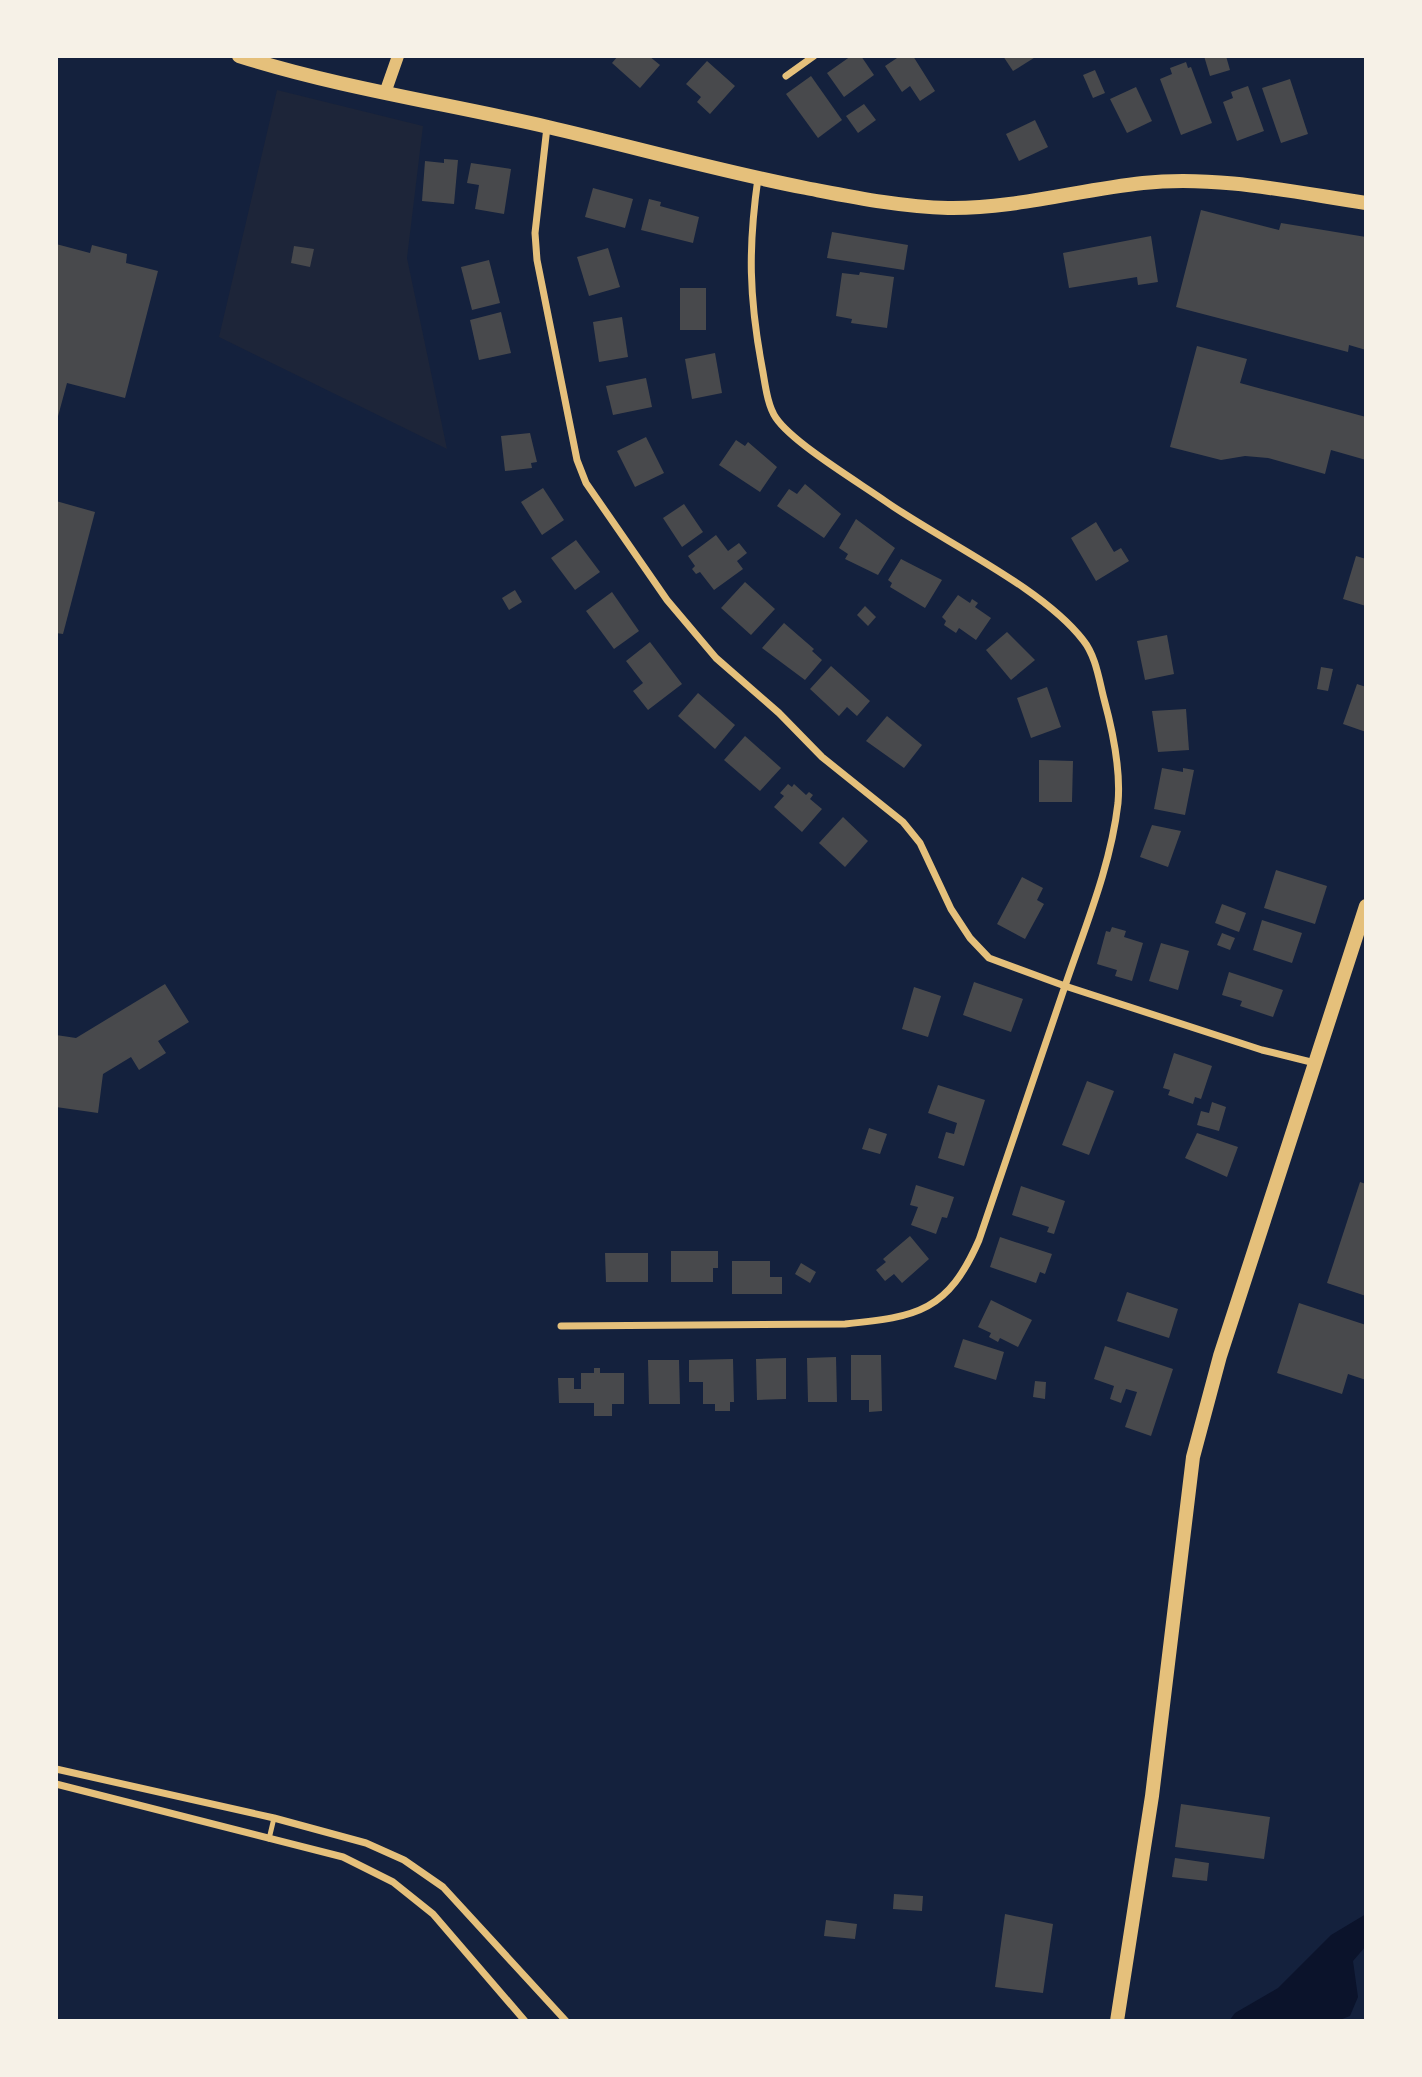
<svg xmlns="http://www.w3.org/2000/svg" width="1422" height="2077" viewBox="0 0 1422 2077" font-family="'Golos Text',sans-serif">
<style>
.green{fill:#1d2539}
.water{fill:#0b132b}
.building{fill:#48494c}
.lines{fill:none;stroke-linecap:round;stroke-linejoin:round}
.service{stroke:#e5c07b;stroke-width:5}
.minor{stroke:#e5c07b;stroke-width:7}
.tertiary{stroke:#e5c07b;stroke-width:12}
.secondary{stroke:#e5c07b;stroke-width:14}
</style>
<rect width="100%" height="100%" fill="#14213d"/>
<!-- green -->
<path class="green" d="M277 90 423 126 407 258 447 449 219 337Z"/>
<!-- water -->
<path class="water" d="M1366 1914V1946L1353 1961 1358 1997 1350 2016 1337 2021H1229L1235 2013 1278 1988 1331 1935Z"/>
<!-- building -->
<g class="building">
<path d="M618 56H649L660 65 640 88 612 63Z"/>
<path d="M851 56H861L874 75 844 97 827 73Z"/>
<path d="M900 56H913L935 91 920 101 910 86 902 92 885 66Z"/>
<path d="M1003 56H1037L1013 71Z"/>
<path d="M1204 56H1226L1230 70 1210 76Z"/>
<path d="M707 61 735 86 710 114 697 102 701 97 686 84Z"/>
<path d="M1186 62 1188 68 1191 67 1212 123 1181 135 1160 79 1172 74 1170 68Z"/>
<path d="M1095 70 1105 93 1093 98 1083 75Z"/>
<path d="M811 76 842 120 818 138 786 94Z"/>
<path d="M1290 79 1308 134 1281 143 1262 88Z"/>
<path d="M1248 86 1264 131 1237 141 1223 102 1233 98 1231 92Z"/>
<path d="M1136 87 1152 121 1127 133 1110 99Z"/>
<path d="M864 104 876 120 858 133 846 116Z"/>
<path d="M1035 120 1048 147 1019 161 1006 134Z"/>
<path d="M444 159 458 160 454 204 422 201 425 161 444 163Z"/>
<path d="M471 163 511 169 504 214 475 209 479 185 467 183Z"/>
<path d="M593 188 633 199 625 228 585 217Z"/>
<path d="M649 199 661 202 660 206 699 217 693 243 641 230Z"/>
<path d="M1201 210 1279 230 1281 223 1366 237V350L1349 345 1348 352 1176 307Z"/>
<path d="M832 232 908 245 904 270 827 258Z"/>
<path d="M1151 236 1158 282 1138 285 1137 277 1069 288 1063 253Z"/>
<path d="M56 244 90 253 92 245 127 254 126 263 158 271 125 398 67 383 57 420Z"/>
<path d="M294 246 314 249 310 267 291 263Z"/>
<path d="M608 248 620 287 589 296 577 257Z"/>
<path d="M489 260 500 303 472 310 461 267Z"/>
<path d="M860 272 894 277 887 328 851 323 852 319 836 316 842 273 859 275Z"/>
<rect x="680" y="288" width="26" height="42"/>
<path d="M501 312 511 353 479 360 470 320Z"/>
<path d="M622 317 628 357 599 362 593 322Z"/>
<path d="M1197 346 1247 359 1240 383 1366 417V460L1331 450 1325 474 1268 458 1245 456 1221 460 1170 447Z"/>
<path d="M715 353 722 393 692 399 685 359Z"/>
<path d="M646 378 652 407 613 415 606 386Z"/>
<path d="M530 433 537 462 531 463 532 468 505 471 501 436Z"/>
<path d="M646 437 664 473 635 487 617 451Z"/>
<path d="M736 440 745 446 748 442 777 467 760 492 719 465Z"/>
<path d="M805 484 841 514 824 538 777 506 789 489 797 494Z"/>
<path d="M543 488 564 520 542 535 521 502Z"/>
<path d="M56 501 95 512 63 634 56 633Z"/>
<path d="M684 504 703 532 682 547 663 518Z"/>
<path d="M856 519 895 548 878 575 845 559 848 554 839 548Z"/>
<path d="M1096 522 1114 552 1121 548 1129 561 1096 581 1071 538Z"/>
<path d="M716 535 728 551 739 543 747 553 737 561 743 569 714 590 700 572 696 574 692 569 695 566 688 556Z"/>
<path d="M576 540 600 572 575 590 551 558Z"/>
<path d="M1356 556 1366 559V606L1343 599Z"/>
<path d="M901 559 942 580 925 608 890 587 892 583 888 580Z"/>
<path d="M745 582 775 609 751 635 721 608Z"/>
<path d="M515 590 522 602 509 610 502 598Z"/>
<path d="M612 592 639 631 614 649 586 611Z"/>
<path d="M958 595 970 603 972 599 978 603 975 607 991 618 976 640 959 628 956 633 944 625 946 621 942 617Z"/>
<path d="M865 606 876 617 868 626 857 615Z"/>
<path d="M784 623 814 649 812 651 822 660 805 680 762 648Z"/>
<path d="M1007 632 1035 660 1011 680 986 650Z"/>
<path d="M1167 635 1174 674 1145 680 1137 641Z"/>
<path d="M650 642 682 684 648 710 633 691 643 683 626 661Z"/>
<path d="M831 666 870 701 857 716 847 707 839 716 810 689Z"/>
<path d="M1321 667 1333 669 1328 691 1317 689Z"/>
<path d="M1357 684 1366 687V732L1343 724Z"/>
<path d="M1047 687 1061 727 1031 738 1017 698Z"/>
<path d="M698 693 735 725 715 749 678 716Z"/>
<path d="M1186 709 1189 750 1158 752 1152 711Z"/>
<path d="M887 716 922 745 904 768 866 741Z"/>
<path d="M745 736 781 768 760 791 724 760Z"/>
<path d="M1039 760 1073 761 1072 802H1039Z"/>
<path d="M1162 768 1183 772V768L1194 770 1185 815 1154 809Z"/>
<path d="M788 784 792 787 794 784 806 795 809 792 813 795 810 799 822 809 802 832 774 807 784 796 780 793Z"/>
<path d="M843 817 868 841 845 867 819 843Z"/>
<path d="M1152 825 1181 831 1168 867 1140 857Z"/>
<path d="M1276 870 1327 886 1315 924 1264 908Z"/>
<path d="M1022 877 1043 888 1037 900 1044 904 1025 939 997 924Z"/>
<path d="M1222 904 1246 913 1239 932 1215 923Z"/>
<path d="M1262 920 1302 933 1292 963 1253 950Z"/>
<path d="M1112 927 1126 931 1124 937 1143 943 1132 981 1115 976 1117 970 1097 964 1106 931 1110 932Z"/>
<path d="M1222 933 1235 938 1230 950 1217 945Z"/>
<path d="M1161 943 1189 951 1178 990 1149 981Z"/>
<path d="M1229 972 1283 990 1273 1017 1240 1006 1242 1001 1222 995Z"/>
<path d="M974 982 1023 999 1011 1032 963 1015Z"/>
<path d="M165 984 189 1022 158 1041 166 1053 139 1070 131 1057 103 1074 98 1113 56 1107V1035L76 1038Z"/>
<path d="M914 987 941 996 928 1037 902 1029Z"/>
<path d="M1174 1053 1212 1066 1201 1099 1195 1097 1193 1104 1168 1095 1170 1090 1163 1088Z"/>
<path d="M1087 1081 1114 1091 1089 1155 1062 1145Z"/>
<path d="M938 1085 985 1100 964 1166 938 1158 946 1132 954 1134 957 1123 928 1113Z"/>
<path d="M1212 1102 1226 1107 1219 1131 1197 1125 1201 1111 1209 1113Z"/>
<path d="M869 1128 887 1134 880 1154 862 1149Z"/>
<path d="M1197 1133 1238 1147 1227 1177 1185 1158Z"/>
<path d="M1360 1182 1366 1184V1296L1327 1283Z"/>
<path d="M916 1185 954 1197 947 1218 942 1217 936 1234 911 1225 918 1207 910 1205Z"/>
<path d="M1021 1186 1065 1201 1054 1234 1047 1232 1049 1227 1012 1215Z"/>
<path d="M910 1236 929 1259 902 1283 894 1274 885 1281 876 1270 886 1262 883 1259Z"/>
<path d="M1000 1237 1052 1254 1045 1274 1040 1272 1036 1283 990 1267Z"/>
<path d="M671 1251H718V1268H713V1282H671Z"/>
<path d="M605 1253H648V1282H606Z"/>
<path d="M732 1261H770V1277H782V1294H732Z"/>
<path d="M801 1263 816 1272 810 1283 795 1274Z"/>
<path d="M1127 1292 1178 1309 1169 1338 1117 1321Z"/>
<path d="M991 1300 1032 1320 1018 1347 1000 1338 998 1342 989 1337 991 1333 978 1327Z"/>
<path d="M1299 1303 1366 1325V1380L1348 1374 1342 1394 1277 1373Z"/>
<path d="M963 1339 1004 1352 996 1380 954 1367Z"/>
<path d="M1105 1346 1173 1369 1151 1436 1125 1427 1137 1392 1126 1389 1121 1403 1110 1399 1114 1386 1094 1379Z"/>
<path d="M851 1355H881L882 1411 869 1412V1400H851Z"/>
<path d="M836 1357 837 1402H808L807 1358Z"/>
<path d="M786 1358V1399L757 1400 756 1359Z"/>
<path d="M733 1359 734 1402H730V1411H715V1404H703V1382H689V1360Z"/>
<path d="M648 1360H679L680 1404H649Z"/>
<path d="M594 1368H600V1373H624V1404H612V1416H594V1403H559L558 1378H574V1389H581V1373H594Z"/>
<path d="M1035 1381 1046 1382 1045 1399 1033 1397Z"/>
<path d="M1181 1804 1270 1817 1264 1859 1175 1847Z"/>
<path d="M1175 1858 1209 1863 1207 1881 1172 1877Z"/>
<path d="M894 1894 923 1896 922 1911 893 1909Z"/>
<path d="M1005 1914 1053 1924 1043 1993 995 1987Z"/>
<path d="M826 1920 857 1924 855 1939 824 1936Z"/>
</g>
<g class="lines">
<!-- service -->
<path class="service" d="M269 1839 274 1818"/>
<!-- minor -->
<g class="minor">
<path d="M786 76 814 56"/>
<path d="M547 127 535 233 537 260 577 460 586 483 667 600 716 658 779 713 822 757 903 822 920 843 951 909 970 938 989 958 1065 986C1085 927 1111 865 1118 803 1121 769 1113 732 1104 699 1099 680 1096 656 1083 640 1042 587 942 541 885 501 858 482 793 443 776 418 767 405 765 382 762 367 749 297 748 248 758 178"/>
<path d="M561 1326 845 1324C918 1317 948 1311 979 1240L1065 986 1262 1050 1315 1063"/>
<path d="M56 1769 274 1818 366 1843 404 1860 443 1887 566 2021"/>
<path d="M56 1784 343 1857 393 1882 433 1914 525 2021"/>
</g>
<!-- tertiary -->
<path class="tertiary" d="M385 93 398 56"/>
<!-- secondary -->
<g class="secondary">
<path d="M239 56C340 88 444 103 548 127 634 147 719 171 806 188 853 197 901 207 948 208 1014 209 1078 190 1143 183 1217 175 1292 192 1366 203"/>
<path d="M1117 2021 1152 1796 1193 1457 1220 1356 1366 906"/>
</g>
</g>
<!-- border -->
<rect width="1422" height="2077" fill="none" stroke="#f6f1e7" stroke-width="116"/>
</svg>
